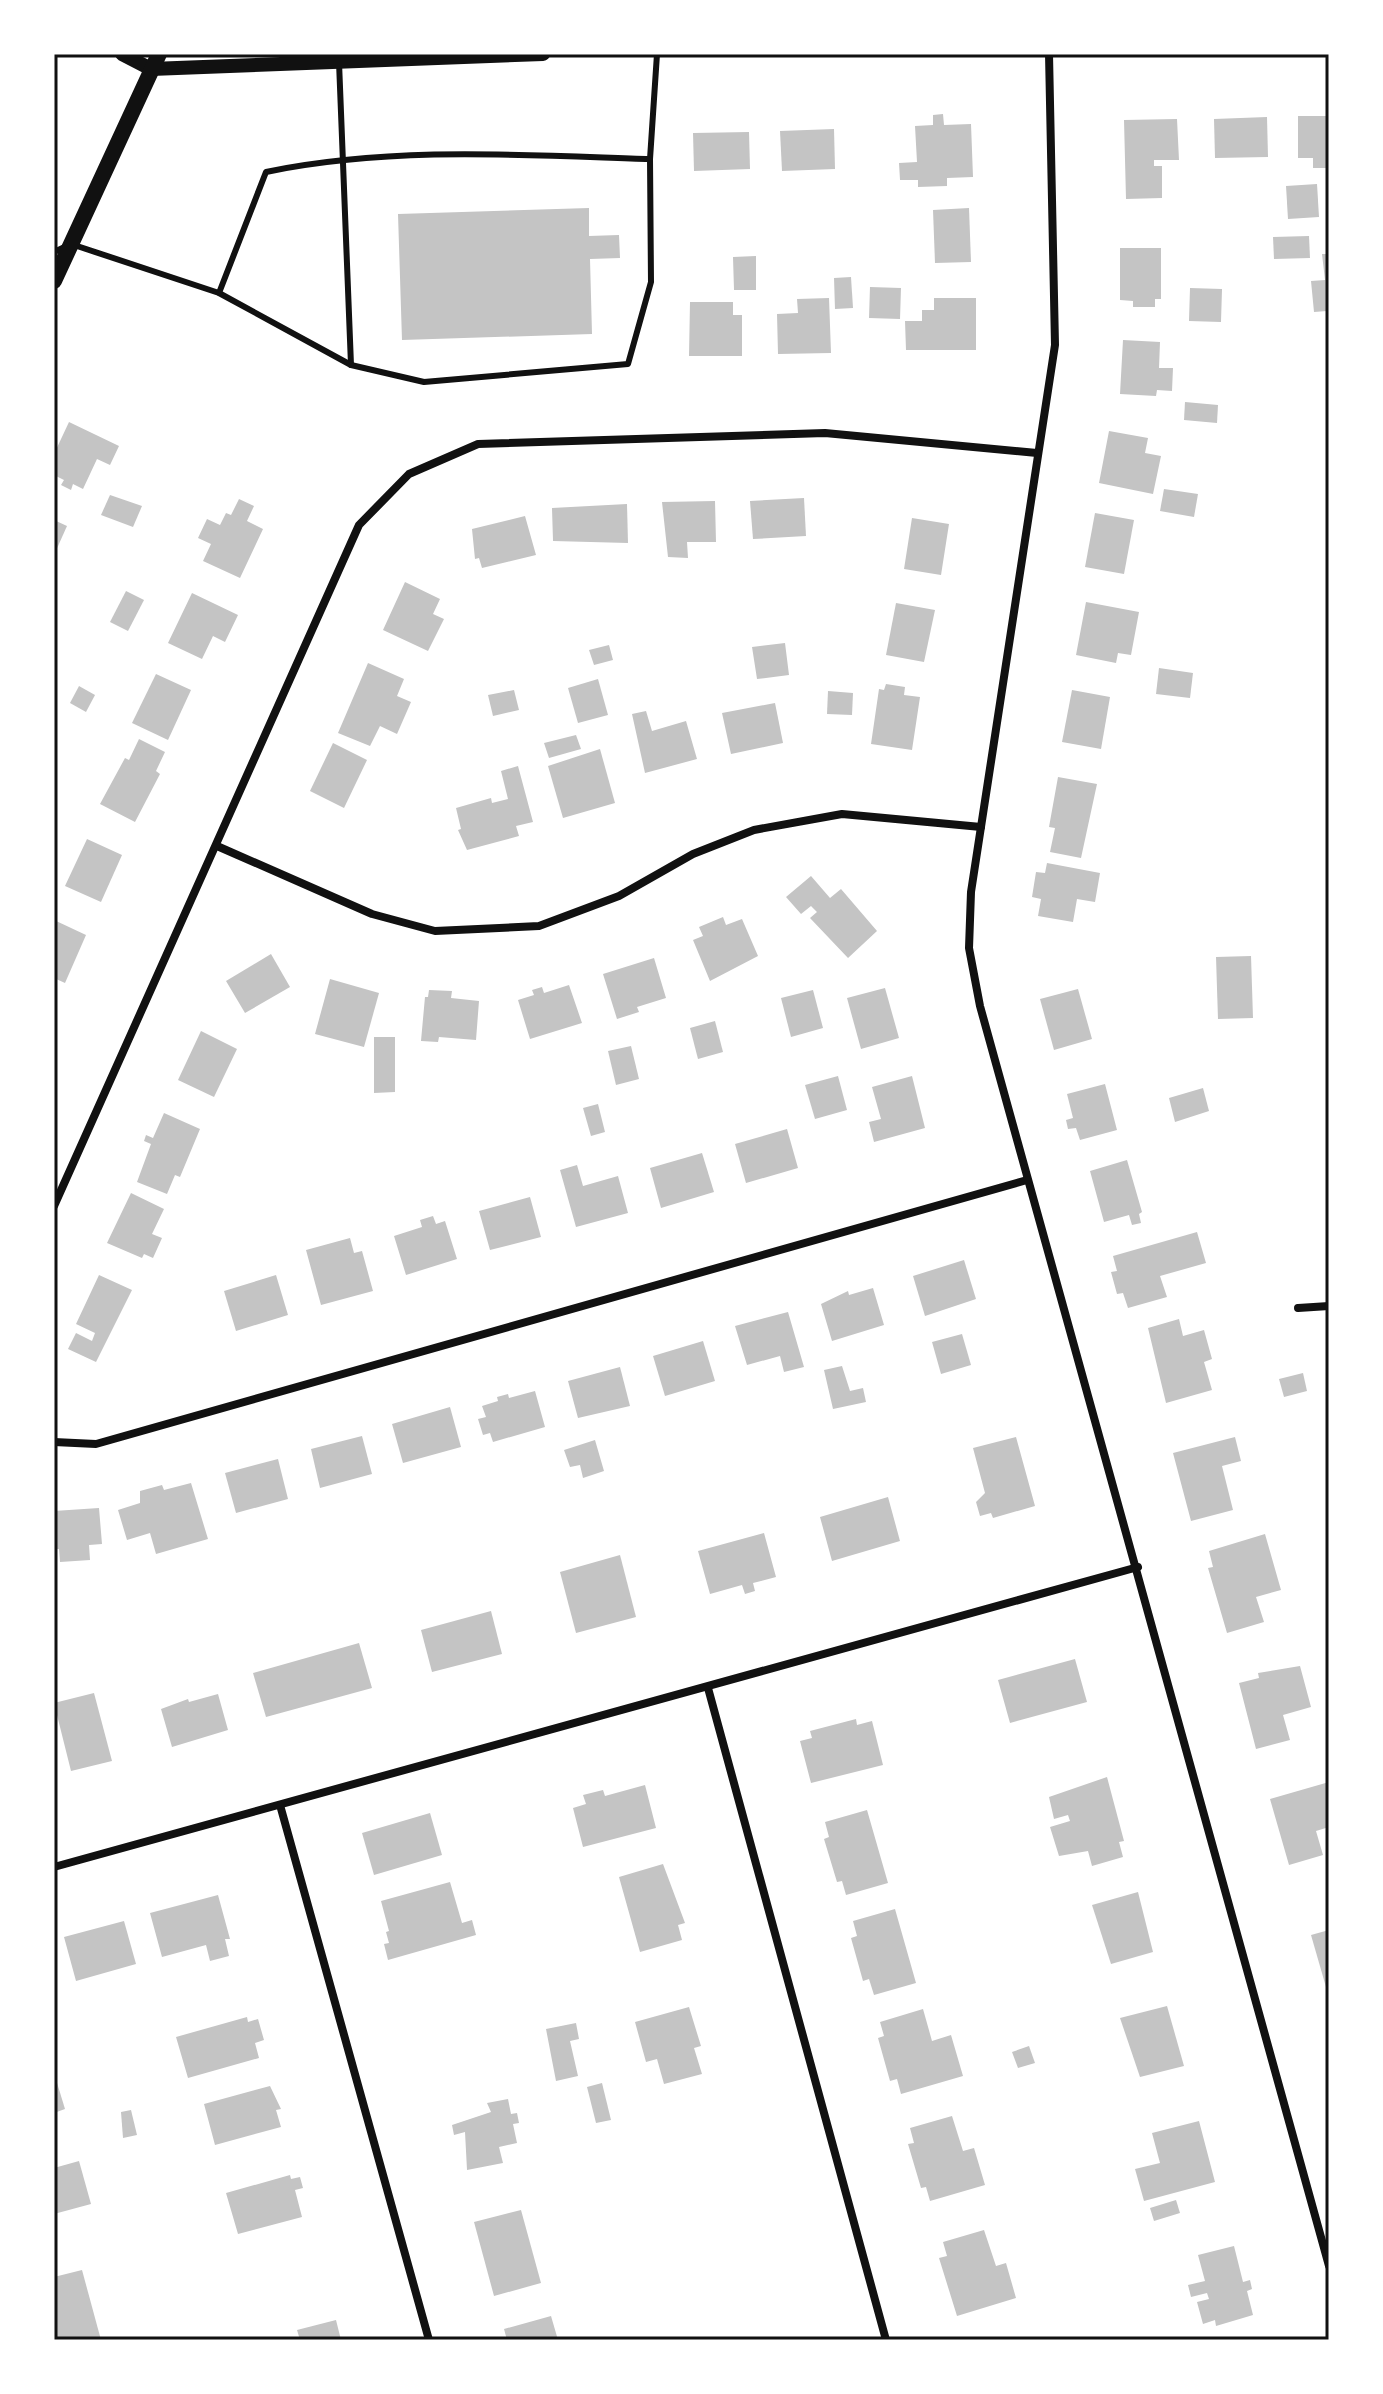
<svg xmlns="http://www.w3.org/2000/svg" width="1383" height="2394" viewBox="0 0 1383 2394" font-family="'Sofia Sans Condensed',sans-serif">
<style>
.building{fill:#c4c4c4}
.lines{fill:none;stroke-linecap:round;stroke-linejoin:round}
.service{stroke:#111;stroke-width:6}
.minor{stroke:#111;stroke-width:8}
.tertiary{stroke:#111;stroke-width:14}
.secondary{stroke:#111;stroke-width:16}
.neatline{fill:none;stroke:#111;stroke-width:3}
</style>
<rect width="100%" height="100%" fill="#fff"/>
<!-- building -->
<g class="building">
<path d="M943 114 944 125 971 124 973 177 947 178V186L918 187V180H900L899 163 917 162 915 126 933 125V115Z"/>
<path d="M1298 116H1329V168H1313V158H1298Z"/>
<path d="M1267 117 1268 157 1215 158 1214 119Z"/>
<path d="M1177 119 1179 160H1154V166H1162V198L1126 199 1124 120Z"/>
<path d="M834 129 835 169 782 171 780 131Z"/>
<path d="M749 132 750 169 694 171 693 133Z"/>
<path d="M1317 184 1319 217 1288 219 1286 186Z"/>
<path d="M589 208V236L619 235 620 258 590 259 592 334 402 340 398 214Z"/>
<path d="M969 208 971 262 935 263 933 210Z"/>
<path d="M1309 236 1310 258 1274 259 1273 237Z"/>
<path d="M1120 248H1161V299H1155V307H1133V301L1120 300Z"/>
<path d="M1322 254H1329V307L1327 311 1314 312 1311 281 1325 280Z"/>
<path d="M756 256V290H734L733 257Z"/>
<path d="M851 277 853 308 835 309 834 278Z"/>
<path d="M870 287 901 288 900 319 869 318Z"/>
<path d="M1190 288 1222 289 1221 322 1189 321Z"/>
<path d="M829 298 831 353 778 354 777 314 798 313 797 299Z"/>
<path d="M934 298H976V350H906L905 321H922V310H934Z"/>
<path d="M690 302H733V315H742V356H689Z"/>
<path d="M1123 340 1160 342 1159 368H1173L1172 391 1157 390 1156 396 1120 394Z"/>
<path d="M1185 402 1218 405 1217 423 1184 420Z"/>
<path d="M69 422 119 446 110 465 97 459 83 489 73 484 71 490 61 485 64 480 54 475V454Z"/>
<path d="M1109 431 1148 438 1145 453 1161 456 1153 494 1099 483Z"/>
<path d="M1164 489 1198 494 1194 517 1160 511Z"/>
<path d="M110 495 142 506 133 527 101 515Z"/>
<path d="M804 498 806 536 753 539 750 501Z"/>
<path d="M239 499 254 506 247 521 263 529 240 578 203 561 211 544 198 538 207 519 220 525 226 513 231 515Z"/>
<path d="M715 501 716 542H687L688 558 668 557 662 502Z"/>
<path d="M627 504 628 543 553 541 552 508Z"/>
<path d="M1095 513 1134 520 1124 574 1085 567Z"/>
<path d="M525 516 536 555 482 568 479 558 475 559 472 529Z"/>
<path d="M912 518 949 524 941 575 904 569Z"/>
<path d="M54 520 67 526 54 555Z"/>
<path d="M405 582 440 599 433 614 444 619 428 651 383 630Z"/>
<path d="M126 591 144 600 128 631 110 622Z"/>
<path d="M192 593 238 615 225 642 213 636 202 659 168 643Z"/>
<path d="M1086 602 1139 612 1131 655 1118 653 1116 663 1076 655Z"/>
<path d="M896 603 935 610 924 662 886 655Z"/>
<path d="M785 643 789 675 757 679 752 647Z"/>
<path d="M609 645 613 660 594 665 589 650Z"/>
<path d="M368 663 404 679 397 696 411 702 397 734 380 726 370 746 338 733Z"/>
<path d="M1159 668 1193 673 1190 698 1156 694Z"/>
<path d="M156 674 191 690 168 740 132 723Z"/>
<path d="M598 679 608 715 578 723 568 688Z"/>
<path d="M886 684 905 687 904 695 920 697 912 750 871 744 879 689 884 690Z"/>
<path d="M79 686 95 695 86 712 70 703Z"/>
<path d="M514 690 519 710 493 716 488 695Z"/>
<path d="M1072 690 1110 697 1101 749 1062 742Z"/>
<path d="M828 691 853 693 852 715 827 714Z"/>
<path d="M775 703 783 743 731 754 722 713Z"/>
<path d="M646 711 652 731 686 721 697 759 645 773 632 714Z"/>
<path d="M576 735 581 749 549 758 544 743Z"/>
<path d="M139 739 165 752 156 771 160 774 135 822 100 804 125 758 129 760Z"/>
<path d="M333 743 367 760 344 808 310 791Z"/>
<path d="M600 749 615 803 563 818 548 766Z"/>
<path d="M518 766 533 822 516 826 519 836 467 850 458 830 461 829 456 808 491 798 492 803 508 799 501 771Z"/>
<path d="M1058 777 1097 784 1081 858 1050 852 1055 828 1049 827Z"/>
<path d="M87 839 122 855 101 902 65 886Z"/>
<path d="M1047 863 1100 873 1095 902 1077 899 1073 922 1038 916 1041 899 1032 897 1036 872 1045 873Z"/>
<path d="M811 876 830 898 841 889 877 931 848 958 810 918 817 912 811 906 801 914 786 897Z"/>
<path d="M723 917 726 925 742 919 758 956 710 981 693 940 703 936 699 927Z"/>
<path d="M54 920 86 935 65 983 54 978Z"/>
<path d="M271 954 290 987 245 1013 226 981Z"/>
<path d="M1251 956 1253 1018 1218 1019 1216 957Z"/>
<path d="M654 958 666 998 637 1007 639 1012 617 1019 603 974Z"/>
<path d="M330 979 379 993 364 1047 315 1034Z"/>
<path d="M569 985 582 1023 530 1039 518 1000 534 995 532 990 542 987 544 993Z"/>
<path d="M885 988 899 1038 861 1049 847 998Z"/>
<path d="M1078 989 1092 1039 1054 1050 1040 999Z"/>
<path d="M429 990 452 991 451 998 479 1001 476 1040 439 1037 438 1042 421 1041 425 997H428Z"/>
<path d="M813 990 823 1028 791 1037 781 998Z"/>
<path d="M715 1021 723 1052 698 1059 690 1028Z"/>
<path d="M201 1031 237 1049 214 1097 178 1080Z"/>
<path d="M374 1037H395V1092L374 1093Z"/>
<path d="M631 1046 639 1079 616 1085 608 1051Z"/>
<path d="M838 1076 847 1110 815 1119 805 1085Z"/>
<path d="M912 1076 925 1128 874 1142 869 1122 881 1119 872 1087Z"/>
<path d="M1105 1084 1117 1130 1080 1140 1076 1128 1068 1129 1066 1120 1073 1118 1067 1094Z"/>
<path d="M1203 1088 1209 1111 1175 1122 1169 1098Z"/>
<path d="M598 1104 605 1132 591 1136 583 1108Z"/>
<path d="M164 1113 200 1129 180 1177 175 1175 167 1194 137 1182 151 1144 144 1141 146 1135 153 1138Z"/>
<path d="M787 1129 798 1168 746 1183 735 1144Z"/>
<path d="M702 1153 714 1192 661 1208 650 1168Z"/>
<path d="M1127 1160 1142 1212 1139 1214 1141 1223 1132 1225 1129 1215 1104 1222 1090 1171Z"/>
<path d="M577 1165 583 1186 618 1176 628 1213 576 1227 560 1170Z"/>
<path d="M131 1193 164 1209 152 1234 162 1238 153 1258 144 1254 142 1258 107 1243Z"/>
<path d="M530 1197 541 1237 490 1250 479 1211Z"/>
<path d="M433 1216 436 1224 445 1221 457 1259 406 1275 394 1236 422 1227 420 1220Z"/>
<path d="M1197 1232 1206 1263 1160 1276 1167 1297 1128 1308 1123 1293 1117 1294 1111 1272 1117 1271 1113 1256Z"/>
<path d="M350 1238 354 1253 362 1251 373 1291 321 1305 306 1250Z"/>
<path d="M964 1260 976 1299 925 1316 913 1276Z"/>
<path d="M99 1275 132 1290 96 1362 68 1349 76 1333 92 1341 95 1333 76 1324Z"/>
<path d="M276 1275 288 1315 236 1331 224 1291Z"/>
<path d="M873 1288 884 1325 832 1341 821 1304 848 1291 849 1295Z"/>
<path d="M788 1312 804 1367 784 1372 780 1356 747 1365 735 1326Z"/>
<path d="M1179 1319 1183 1336 1204 1330 1212 1359 1204 1362 1212 1390 1166 1403 1148 1328Z"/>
<path d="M962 1334 971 1365 941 1374 932 1342Z"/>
<path d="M703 1341 715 1381 665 1396 653 1356Z"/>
<path d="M842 1366 850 1391 863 1388 866 1402 833 1409 824 1370Z"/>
<path d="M620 1367 630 1406 578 1418 568 1381Z"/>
<path d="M1303 1373 1307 1391 1284 1397 1279 1379Z"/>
<path d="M535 1391 545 1427 493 1442 490 1433 483 1435 478 1419 486 1417 482 1406 498 1401 497 1397 508 1394 509 1398Z"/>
<path d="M450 1407 461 1447 403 1463 392 1424Z"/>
<path d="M362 1436 372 1474 320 1488 311 1449Z"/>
<path d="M1016 1437 1035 1506 993 1518 991 1513 980 1516 976 1502 985 1493 973 1448Z"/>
<path d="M1235 1437 1241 1461 1222 1466 1233 1510 1191 1521 1173 1453Z"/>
<path d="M595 1440 604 1471 583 1478 580 1465 570 1467 564 1450Z"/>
<path d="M278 1459 288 1499 236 1513 225 1473Z"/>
<path d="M191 1483 208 1539 156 1554 150 1533 127 1540 118 1510 140 1503V1491L162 1485 164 1490Z"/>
<path d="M888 1497 900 1541 832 1561 820 1517Z"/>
<path d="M99 1508 102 1544 89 1545 90 1560 60 1562 59 1549H54V1511Z"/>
<path d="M764 1533 776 1577 753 1583 755 1591 745 1594 742 1585 710 1594 698 1551Z"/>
<path d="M1265 1534 1281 1590 1256 1597 1264 1622 1227 1633 1208 1568 1213 1567 1209 1551Z"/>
<path d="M620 1555 636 1617 576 1633 560 1572Z"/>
<path d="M491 1611 502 1654 432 1672 421 1630Z"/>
<path d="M359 1643 372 1688 266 1717 253 1673Z"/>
<path d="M1075 1659 1087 1702 1010 1723 998 1680Z"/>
<path d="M1300 1666 1311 1707 1283 1715 1290 1740 1256 1749 1239 1683 1259 1678 1258 1673Z"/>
<path d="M94 1693 112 1761 71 1771 54 1703Z"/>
<path d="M218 1694 228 1730 172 1747 161 1709 188 1699 189 1702Z"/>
<path d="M856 1719 857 1725 872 1721 883 1765 811 1783 800 1741 812 1738 810 1731Z"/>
<path d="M1107 1777 1124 1841 1119 1842 1123 1857 1092 1866 1088 1851 1059 1856 1050 1827 1070 1821 1068 1815 1054 1819 1049 1797Z"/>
<path d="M1329 1782V1827L1316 1831 1323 1855 1289 1865 1270 1799Z"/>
<path d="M645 1785 656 1828 583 1847 573 1808 586 1804 583 1795 603 1790 605 1796Z"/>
<path d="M867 1810 888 1883 846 1895 842 1881 837 1882 824 1839 829 1837 825 1822Z"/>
<path d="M430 1813 442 1855 374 1875 362 1833Z"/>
<path d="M663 1864 685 1923 678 1925 682 1940 640 1952 619 1877Z"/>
<path d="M450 1882 462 1923 472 1920 476 1935 388 1960 384 1944 389 1943 386 1932 389 1931 381 1901Z"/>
<path d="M1138 1892 1153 1952 1111 1964 1092 1905Z"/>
<path d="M218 1895 230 1939H225L229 1956 210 1961 206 1945 162 1957 150 1913Z"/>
<path d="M895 1909 916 1983 874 1995 869 1979 863 1981 851 1938 857 1936 853 1921Z"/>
<path d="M124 1921 136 1964 76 1981 64 1937Z"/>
<path d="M1329 1930V1994H1328L1311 1935Z"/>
<path d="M1167 2006 1184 2066 1140 2077 1120 2018Z"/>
<path d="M689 2007 701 2046 694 2048 702 2074 664 2084 657 2059 646 2062 635 2022Z"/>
<path d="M923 2009 932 2041 951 2035 963 2076 901 2094 897 2079 890 2081 878 2038 884 2036 880 2022Z"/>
<path d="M247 2017 248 2022 258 2019 264 2040 255 2043 259 2058 188 2078 176 2037Z"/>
<path d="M576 2023 579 2039 570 2041 578 2076 556 2081 546 2029Z"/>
<path d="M1029 2046 1035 2063 1018 2068 1012 2052Z"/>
<path d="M54 2073 65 2109 54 2113Z"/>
<path d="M602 2083 611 2120 596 2123 587 2087Z"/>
<path d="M270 2086 281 2109 276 2110 281 2127 215 2145 204 2104Z"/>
<path d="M508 2099 511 2114 517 2113 519 2123 513 2124 517 2143 499 2147 503 2163 467 2170 465 2132 454 2135 452 2125 491 2112 487 2103Z"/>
<path d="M131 2110 137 2135 123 2138 121 2112Z"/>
<path d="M952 2116 963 2151 974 2148 985 2185 930 2201 926 2187 921 2188 908 2144 914 2143 910 2128Z"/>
<path d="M1199 2121 1215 2182 1144 2201 1135 2169 1160 2163 1152 2133Z"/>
<path d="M79 2161 91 2204 54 2214V2168Z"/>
<path d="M290 2175 291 2179 300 2177 303 2188 295 2190 302 2217 238 2234 226 2193Z"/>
<path d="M1176 2200 1180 2213 1154 2221 1150 2208Z"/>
<path d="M521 2210 541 2283 494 2296 474 2222Z"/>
<path d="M984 2230 996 2266 1006 2263 1016 2298 957 2316 939 2258 947 2256 943 2242Z"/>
<path d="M1234 2246 1243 2282 1250 2280 1252 2289 1247 2291 1253 2315 1216 2326 1215 2320 1203 2324 1197 2302 1209 2299 1207 2293 1191 2297 1188 2285 1205 2281 1198 2255Z"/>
<path d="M82 2270 101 2340H54V2277Z"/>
<path d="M551 2316 558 2340H507L504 2329Z"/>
<path d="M336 2320 341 2340H300L297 2330Z"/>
</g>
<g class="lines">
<!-- service -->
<g class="service">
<path d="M339 62 351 365"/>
<path d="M54 252 71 244 219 293 351 365 424 382 628 364 651 282 650 159"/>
<path d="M219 293 266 172C392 146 523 155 650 159L657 54"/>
</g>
<!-- minor -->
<g class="minor">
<path d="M1049 54 1055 345 971 892 969 948 980 1006 1329 2266"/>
<path d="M217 846 372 914 435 931 539 926 619 896 693 854 754 830 842 814 981 827"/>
<path d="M54 1206 359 525 409 474 478 444 825 433 1037 453"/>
<path d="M1298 1308 1329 1306"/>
<path d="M54 1442 96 1444 1027 1180"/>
<path d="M708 1688 886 2340"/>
<path d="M280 1805 429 2340"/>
<path d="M54 1867 1138 1567"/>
</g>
<!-- tertiary -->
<path class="tertiary" d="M122 54 151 69 543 54"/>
<!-- secondary -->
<path class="secondary" d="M54 281 159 54"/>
</g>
<!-- border -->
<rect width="1383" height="2394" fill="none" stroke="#ffffff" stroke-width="112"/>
<rect x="56" y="56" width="1271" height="2282" class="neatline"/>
</svg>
